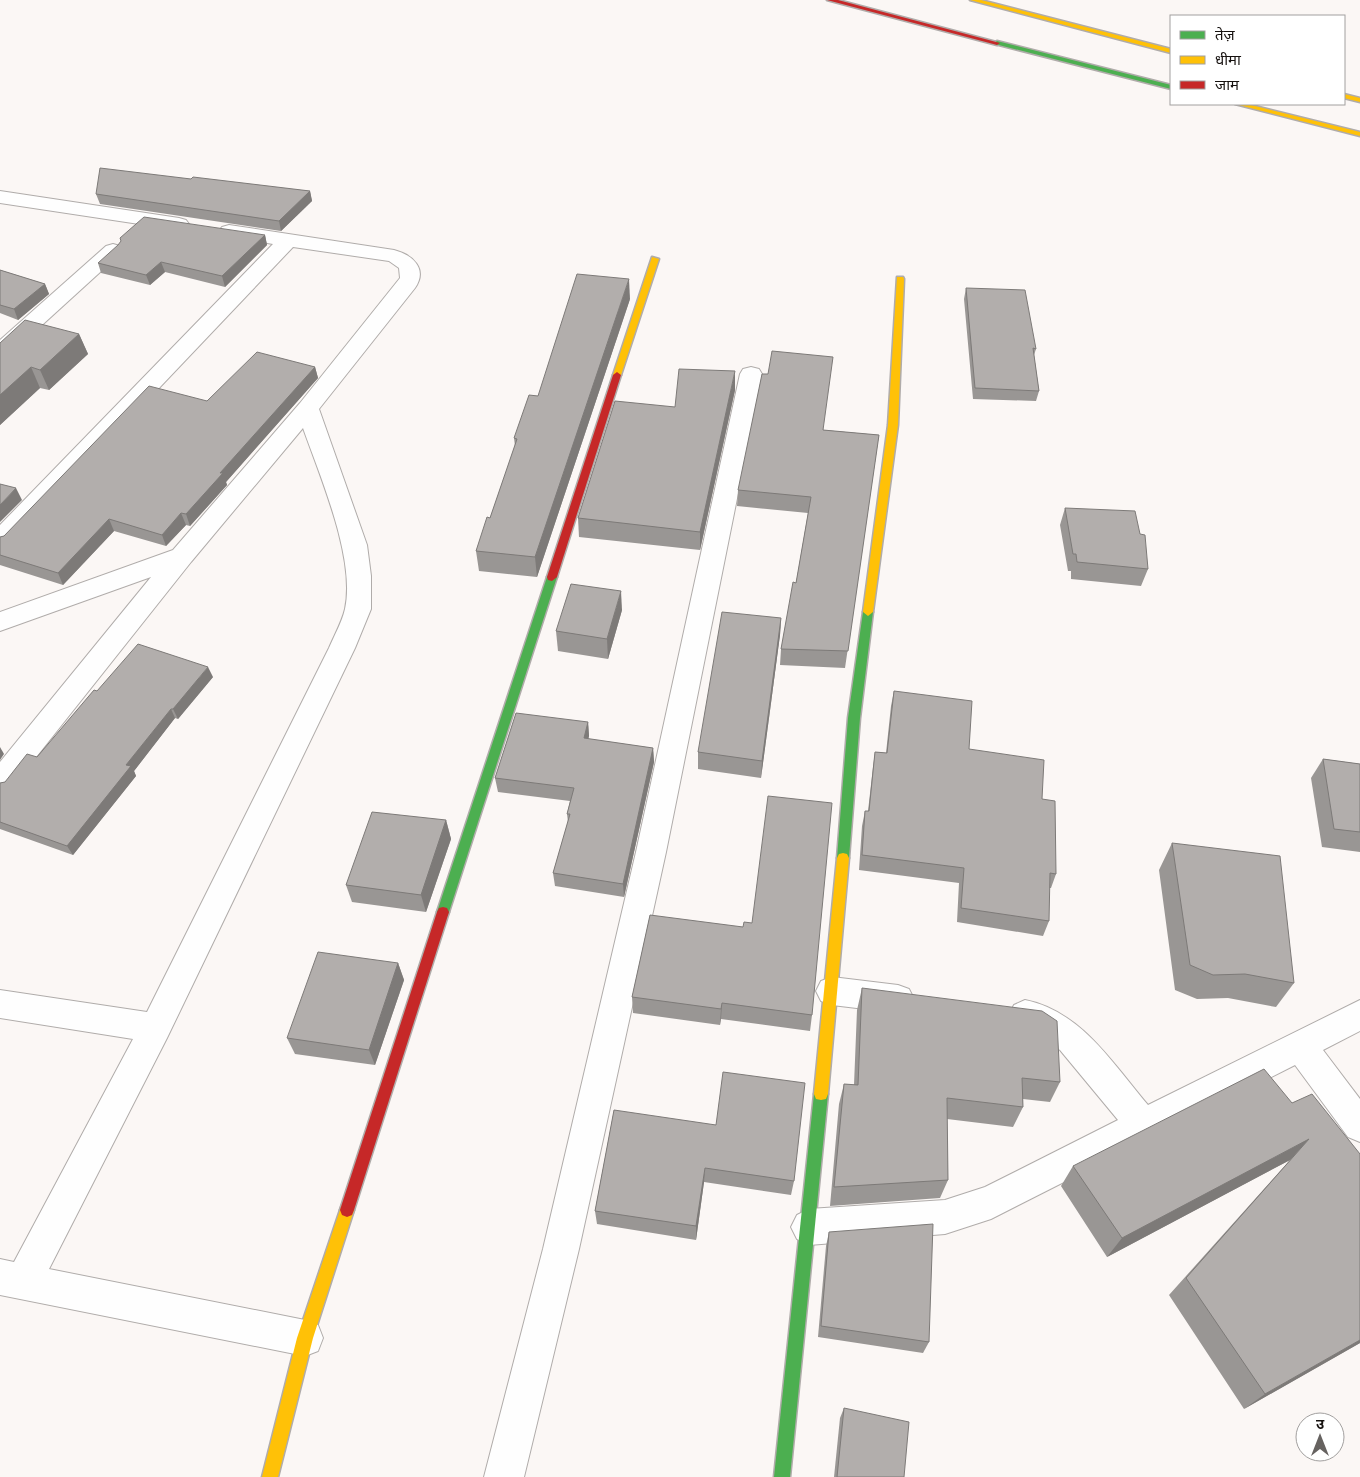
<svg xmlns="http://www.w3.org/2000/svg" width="1360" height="1477" viewBox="0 0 1360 1477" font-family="'Roboto Serif','Noto Sans Devanagari',serif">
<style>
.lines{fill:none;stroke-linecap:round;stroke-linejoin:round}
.street-casing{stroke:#b0acaa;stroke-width:2}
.fast-casing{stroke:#b0acaa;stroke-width:3}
.slow-casing{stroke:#b0acaa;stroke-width:3}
.jam-casing{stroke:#b0acaa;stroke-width:3}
.street{fill:#fefefe;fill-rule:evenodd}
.fast{fill:#4caf50;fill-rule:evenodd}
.slow{fill:#ffc107;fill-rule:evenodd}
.jam{fill:#c62828;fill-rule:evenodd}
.wall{fill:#999694}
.shaded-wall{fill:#7d7a78}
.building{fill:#b2aeac;stroke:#7d7a78}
</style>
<rect width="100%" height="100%" fill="#fbf7f5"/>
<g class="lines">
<defs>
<g id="street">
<path d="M0 191 179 218 186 220 189 224 186 228 179 230 0 203Z"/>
<path d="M229 225 394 250C413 255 428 269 415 288L319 409 367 545 371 576V609L355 648 167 1038 49 1269 305 1320 318 1325 323 1338 318 1351 305 1356 0 1295V1259L14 1262 133 1039 0 1018V990L147 1012 329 648C334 636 342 622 345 609 356 559 320 476 303 428L191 562 10 790 0 793V762L151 577 0 631V612L173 550 300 403 400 278 399 268 389 261 293 247 9 546 0 549V525L273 244 222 235 219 231 222 227Z"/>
<path d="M113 244 120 246 123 250 120 254 8 356 0 358V340L106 246Z"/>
<path d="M751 367 759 369 762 374 666 852 579 1249 524 1477H484L543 1249 636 852 740 374 743 369Z"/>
<path d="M832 977 898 985 909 989 914 999 909 1009 898 1013 832 1005 821 1001 816 991 821 981Z"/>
<path d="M1025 1000C1081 1011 1113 1064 1148 1105L1360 1000V1031L1323 1050 1360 1099V1142L1348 1137 1295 1065 991 1219 945 1234 809 1245 797 1239 791 1227 797 1215 809 1209 945 1200 985 1187 1118 1120 1060 1050 1033 1031 1014 1025 1009 1015 1014 1005Z"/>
</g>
<g id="fast">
<path d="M997 41 1171 85V89L995 44 994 43Z"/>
<path d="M552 573 557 577 449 912 447 916 443 917 439 916 437 912 547 577Z"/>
<path d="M868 608 873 612 860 718 849 858 847 862 843 863 839 862 837 858 848 718 863 612Z"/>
<path d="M821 1088 826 1089 828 1094 790 1477H774L814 1094 816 1089Z"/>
</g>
<g id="slow">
<path d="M970 0H981L1171 49V53Z"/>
<path d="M1344 94 1360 98V102L1344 98Z"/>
<path d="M1235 104H1247L1360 132V136Z"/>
<path d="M652 257 659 259 621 375 617 378 614 377 613 375Z"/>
<path d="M897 277H903L904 279 898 425 873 612 868 616 863 612 888 425Z"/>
<path d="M843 853 847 854 849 858 828 1094 826 1099 821 1100 816 1099 814 1094 837 858 839 854Z"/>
<path d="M347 1203 352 1205 354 1210 313 1338 278 1477H262L297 1338 340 1210 342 1205Z"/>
</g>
<g id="jam">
<path d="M827 0H838L1000 43 997 45Z"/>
<path d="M617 372 621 375 557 577 552 581 548 580 547 577 613 375Z"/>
<path d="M443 907 447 908 449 912 354 1210 352 1215 347 1217 342 1215 340 1210 437 912 439 908Z"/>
</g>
</defs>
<!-- street casing -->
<use href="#street" class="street-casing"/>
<!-- fast casing -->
<use href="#fast" class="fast-casing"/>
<!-- slow casing -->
<use href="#slow" class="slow-casing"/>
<!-- jam casing -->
<use href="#jam" class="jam-casing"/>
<!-- street -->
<use href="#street" class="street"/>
<!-- fast -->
<use href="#fast" class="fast"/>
<!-- slow -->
<use href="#slow" class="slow"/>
<!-- jam -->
<use href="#jam" class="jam"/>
</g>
<!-- wall -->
<g class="wall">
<path d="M191 179 310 191 312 201 281 231 100 204 96 194Z"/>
<path d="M265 235 267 245 225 287 165 272 150 285 101 273 98 263Z"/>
<path d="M0 270 45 284 49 294 18 320 0 313Z"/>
<path d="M966 288 1036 349 1034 355 1039 391 1036 401 973 399 964 299Z"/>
<path d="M630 299 537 577 479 571 476 551 490 518 515 446 514 438 538 396Z"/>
<path d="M79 334 88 354 49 390 40 388 0 425V343Z"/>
<path d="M315 367 318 378 226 482 227 485 190 526 186 525 166 546 114 531 63 585 0 565V537L4 536 207 401Z"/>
<path d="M735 390 700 550 579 537 578 518 675 407Z"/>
<path d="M824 430 879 435 845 668 780 665 781 649 796 583 808 513 737 506 738 490Z"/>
<path d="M1065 508 1148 569 1141 586 1071 579V571H1068L1060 525Z"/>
<path d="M622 610 608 659 558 651 556 631Z"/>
<path d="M781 618 780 635 761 778 698 769V752Z"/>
<path d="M213 677 178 719 175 718 134 771 136 776 73 855 0 829V783L5 782 37 757 97 691Z"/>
<path d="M894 691 969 749 1042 799 1056 874 1051 888H1049V921L1043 936 957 922 959 883 859 870 862 826 865 811H868L873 767 875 752 886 753 891 706Z"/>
<path d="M588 722 589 736 588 739 653 748 654 762 624 897 555 886 553 873 568 822 567 814 570 801 498 792 495 778Z"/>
<path d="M1323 759 1360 764V852L1322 847 1311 778Z"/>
<path d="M446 820 451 839 426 912 352 902 346 885Z"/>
<path d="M1172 843 1294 983 1276 1007 1228 998 1197 999 1175 990 1159 870Z"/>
<path d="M650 915 812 1015 810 1031 721 1019 720 1025 633 1013 632 997Z"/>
<path d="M398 963 404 980 375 1065 295 1054 287 1038Z"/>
<path d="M862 988 1060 1082 1050 1102 1023 1099V1107L1013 1127 947 1119 948 1180 940 1198 830 1206 839 1104 844 1084 854 1085 857 1010Z"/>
<path d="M1292 1103 1360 1154V1343L1244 1409 1169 1295 1290 1160 1107 1257 1061 1186 1073 1166Z"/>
<path d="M614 1110 794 1181 791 1195 704 1182 696 1240 597 1224 595 1211Z"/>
<path d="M829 1232 929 1342 923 1353 818 1337 826 1246Z"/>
<path d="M844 1408 904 1477H834L840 1418Z"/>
</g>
<!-- shaded-wall -->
<g class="shaded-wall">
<path d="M310 191 312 201 281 231 279 221Z"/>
<path d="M265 235 267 245 225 287 222 276Z"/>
<path d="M161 262 165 272 150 285 146 275Z"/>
<path d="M629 279 630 299 537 577 535 557Z"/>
<path d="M45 284 49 294 18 320 14 309Z"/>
<path d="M79 334 88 354 49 390 40 370Z"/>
<path d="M31 367 40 388 0 425V395Z"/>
<path d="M315 367 318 378 226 482 227 485 190 526 186 514 220 473Z"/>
<path d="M735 371V390L700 550V532Z"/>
<path d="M16 488 22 500 0 522V505Z"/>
<path d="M181 513 186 525 166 546 162 535Z"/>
<path d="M109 519 114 531 63 585 58 573Z"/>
<path d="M621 591 622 610 608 659 607 639Z"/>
<path d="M781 618 780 635 761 778 762 761Z"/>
<path d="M208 667 213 677 178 719 173 709Z"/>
<path d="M171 709 175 718 134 771 136 776 73 855 67 846 126 765Z"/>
<path d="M588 722 589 736 585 753 584 738Z"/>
<path d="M0 747 4 754 0 760Z"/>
<path d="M653 748 654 762 624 897 623 884Z"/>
<path d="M446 820 451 839 426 912 421 895Z"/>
<path d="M398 963 404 980 375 1065 369 1050Z"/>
<path d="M722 1003 721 1019 720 1025 721 1009Z"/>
<path d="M1309 1139 1290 1160 1107 1257 1122 1238Z"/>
<path d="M705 1168 704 1182 696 1240V1226Z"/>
<path d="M1360 1340V1343L1244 1409 1265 1394Z"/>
</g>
<!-- building -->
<g class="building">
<path d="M100 168 191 179 193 177 310 191 279 221 96 194Z"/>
<path d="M144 217 265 235 222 276 161 262 146 275 98 263 118 245 121 241 120 238Z"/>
<path d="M0 270 45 284 14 309 0 305Z"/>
<path d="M577 274 629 279 535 557 476 551 487 517 490 518 517 439 514 438 529 395 538 396Z"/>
<path d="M966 288 1025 290 1036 349 1033 348 1039 391 975 388Z"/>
<path d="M25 320 79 334 40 370 31 367 0 395V343Z"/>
<path d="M772 351 833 357 823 430 879 435 848 651 781 649 793 582 796 583 811 497 738 490 762 374H768Z"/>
<path d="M257 352 315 367 220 473H223L186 514 181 513 162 535 109 519 58 573 0 555V537L4 536 149 386 207 401Z"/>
<path d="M679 369 735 371 700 532 578 518 615 401 675 407Z"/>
<path d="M0 484 16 488 0 505Z"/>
<path d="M1065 508 1135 511 1140 534 1145 535 1148 569 1077 562 1076 554H1073Z"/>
<path d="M571 584 621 591 607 639 556 631Z"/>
<path d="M722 612 781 618 762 761 698 752Z"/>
<path d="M138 644 208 667 173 709H171L126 765 131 766 67 846 0 822V783L5 782 27 754 37 757 94 690 97 691Z"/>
<path d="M894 691 972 701 969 749 1044 760 1042 799 1055 801 1056 874 1050 873 1049 921 961 908 964 868 862 855 865 811H869L875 752 887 753Z"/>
<path d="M516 713 588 722 584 738 653 748 623 884 553 873 570 814H567L574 788 495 778Z"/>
<path d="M1323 759 1360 764V832L1334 829Z"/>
<path d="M768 796 832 803 812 1015 722 1003 721 1009 632 997 650 915 743 927 744 922 752 923Z"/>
<path d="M372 812 446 820 421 895 346 885Z"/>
<path d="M1172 843 1280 856 1294 983 1245 974 1213 975 1190 965Z"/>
<path d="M318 952 398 963 369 1050 287 1038Z"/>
<path d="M862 988 1042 1011 1057 1021 1060 1082 1022 1078 1023 1107 947 1098 948 1180 834 1187 844 1084 858 1085Z"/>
<path d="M1264 1069 1292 1103 1312 1094 1360 1154V1340L1265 1394 1186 1278 1309 1139 1122 1238 1073 1166Z"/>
<path d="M723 1072 805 1083 794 1181 705 1168 696 1226 595 1211 614 1110 716 1125Z"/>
<path d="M933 1224 929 1342 821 1326 829 1232Z"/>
<path d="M844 1408 909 1422 904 1477H837Z"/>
</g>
<!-- legend -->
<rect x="1170" y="15" width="175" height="90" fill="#ffffff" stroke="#a2a09f"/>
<rect x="1180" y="31" width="25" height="8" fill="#4caf50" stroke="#a2a09f"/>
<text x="1215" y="40" font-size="15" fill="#16110f">तेज़</text>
<rect x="1180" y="56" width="25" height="8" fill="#ffc107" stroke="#a2a09f"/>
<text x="1215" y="65" font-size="15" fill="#16110f">धीमा</text>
<rect x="1180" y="81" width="25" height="8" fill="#c62828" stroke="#a2a09f"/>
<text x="1215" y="90" font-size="15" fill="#16110f">जाम</text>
<!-- north arrow -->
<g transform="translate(1320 1437)"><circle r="24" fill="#ffffff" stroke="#a2a09f"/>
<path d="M0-4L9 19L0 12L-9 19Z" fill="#666260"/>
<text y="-8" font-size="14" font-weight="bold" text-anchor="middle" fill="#16110f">उ</text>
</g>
</svg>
